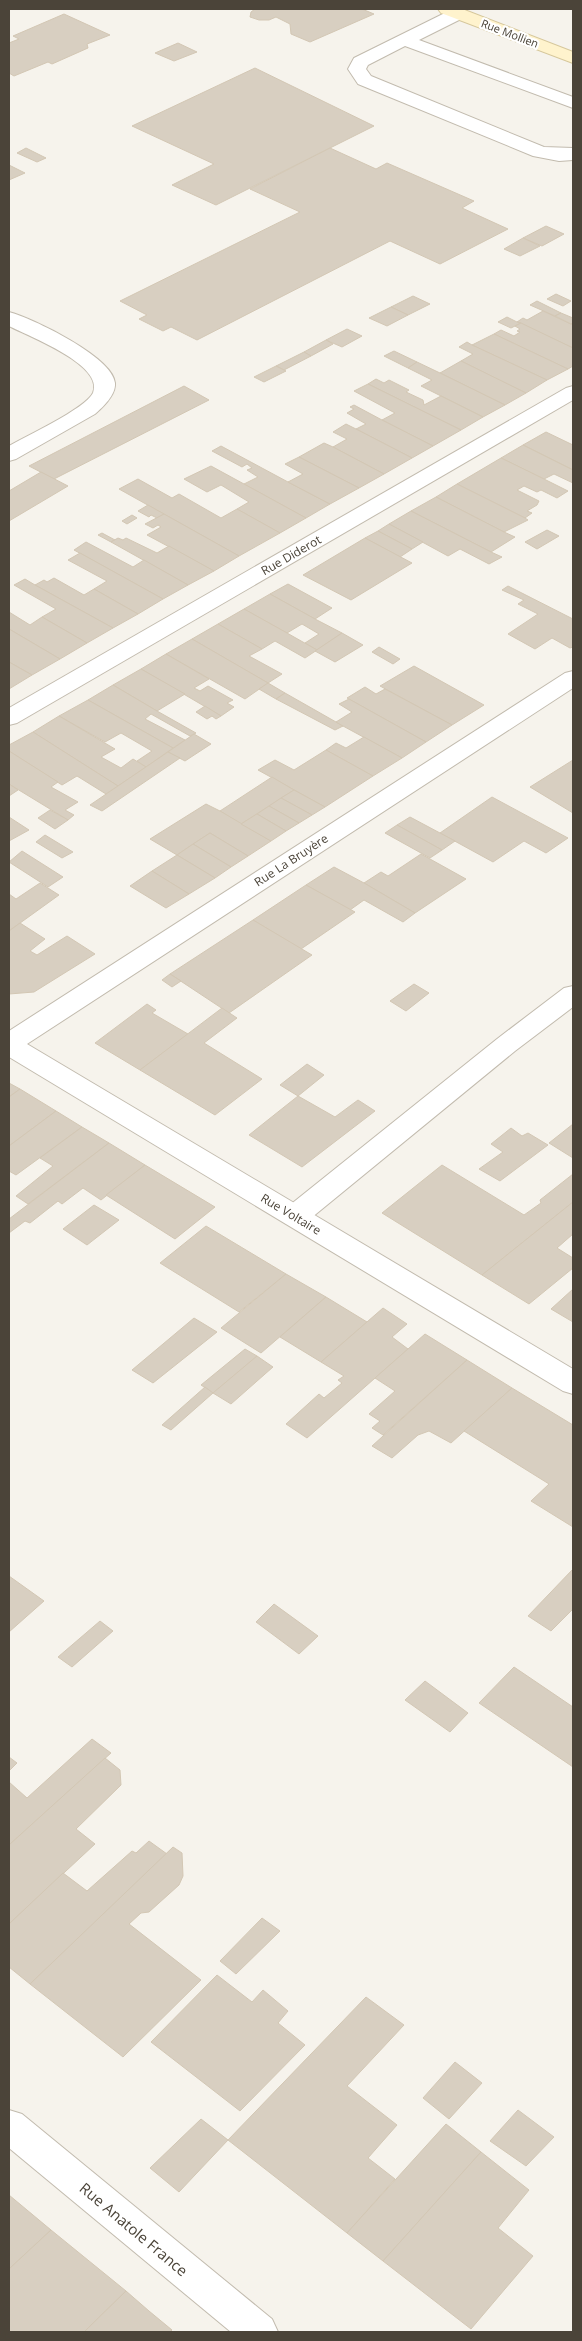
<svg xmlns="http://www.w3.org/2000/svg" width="582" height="2341" viewBox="0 0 582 2341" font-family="'Open Sans',sans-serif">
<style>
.building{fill:#d8cfc1;stroke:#d3c7b4}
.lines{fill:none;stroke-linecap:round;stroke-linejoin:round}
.lane-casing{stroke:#c2bbae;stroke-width:2}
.street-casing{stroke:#c2bbae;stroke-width:2}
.secondary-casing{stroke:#d6c79b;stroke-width:2}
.lane{fill:#fff;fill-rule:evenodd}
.street{fill:#fff;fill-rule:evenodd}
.secondary{fill:#fff3cd;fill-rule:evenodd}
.labels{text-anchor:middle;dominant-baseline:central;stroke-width:4.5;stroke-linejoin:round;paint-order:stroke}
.far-street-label{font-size:11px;fill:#4b4439;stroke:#fff}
.street-label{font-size:12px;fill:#4b4439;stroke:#fff}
.near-street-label{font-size:15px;fill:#4b4439;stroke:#fff}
</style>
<rect width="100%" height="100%" fill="#f6f3ec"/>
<!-- building -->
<g class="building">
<path d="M255 9H362L374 14 310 42 291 34 290 24 276 17 269 20H259L250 17 251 12Z"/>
<path d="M64 14 110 35 87 44 88 48 52 64 48 62 14 76 9 73V43L19 39 13 36Z"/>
<path d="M178 43 197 52 174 61 155 53Z"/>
<path d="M255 68 374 126 216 205 172 185 214 164 132 126Z"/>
<path d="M26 148 46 158 37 162 17 153Z"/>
<path d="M330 148 376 169 387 163 474 201 462 208 508 229 440 264 390 241 197 340 171 327 163 331 139 319 147 315 120 301 300 212 250 189Z"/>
<path d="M9 165 25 173 9 180Z"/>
<path d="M546 226 564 234 542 246 523 238Z"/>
<path d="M523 238 540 246 520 256 504 249Z"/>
<path d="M556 294 571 301 563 306 547 299Z"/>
<path d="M413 296 430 304 408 315 391 307Z"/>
<path d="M537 301 561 313 555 316 530 305Z"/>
<path d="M391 307 408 315 387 326 369 318Z"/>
<path d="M543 311 573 325V348L517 322 523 318 527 320Z"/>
<path d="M561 313 573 318V322L571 324 555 316Z"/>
<path d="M507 317 517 322 521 323 511 328 498 322Z"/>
<path d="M521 323 573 348V366L568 369 494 334 501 330 514 336 520 332 517 331 520 329 515 326Z"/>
<path d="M347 329 362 336 342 347 326 340Z"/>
<path d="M494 334 568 369 547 380 472 345Z"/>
<path d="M326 340 333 344 311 356 304 352Z"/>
<path d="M467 342 472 345 547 380 526 393 461 361 473 354 459 347Z"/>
<path d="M394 351 417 362 408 368 384 356Z"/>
<path d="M304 352 311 356 284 370 276 366Z"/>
<path d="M461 361 526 393 505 405 440 373Z"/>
<path d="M417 362 440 373 505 405 483 417 421 386 432 380 408 368Z"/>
<path d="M276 366 286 371 264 382 254 377Z"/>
<path d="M376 379 384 383 389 380 409 390 406 392 423 400 424 405 441 396 483 417 461 430 368 384Z"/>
<path d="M368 384 461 430 433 446 382 420 395 413 354 391Z"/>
<path d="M184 386 209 400 54 479 29 466Z"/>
<path d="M354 405 382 420 433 446 412 458 356 429 366 424 347 413 354 409 350 407Z"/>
<path d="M346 424 356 429 412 458 384 474 333 447 347 439 333 432Z"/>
<path d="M546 432 573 445V470L523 445Z"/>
<path d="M324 443 333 447 384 474 359 488 299 457Z"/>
<path d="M523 445 573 470V483L554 474 544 479 501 458Z"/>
<path d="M221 446 288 482 330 504 306 518 244 484 258 477 247 470 252 468 247 464 242 467 212 451Z"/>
<path d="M299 457 359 488 330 504 288 482 303 474 285 464Z"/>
<path d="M501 458 544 479 568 491 557 498 541 490 537 492 524 486 517 490 539 501 537 505 527 511 532 513 525 518 457 484Z"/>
<path d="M211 466 244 484 306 518 280 533 237 509 249 502 221 485 207 492 184 479Z"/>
<path d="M41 472 68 486 9 521V491Z"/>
<path d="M138 479 172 498 179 494 221 518 237 509 280 533 239 556 119 489Z"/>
<path d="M457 484 525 518 528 520 504 532 436 497Z"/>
<path d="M436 497 504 532 515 537 491 552 411 511Z"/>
<path d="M148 505 164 514 157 518 151 515 149 517 138 511Z"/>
<path d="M411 511 491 552 502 557 489 564 460 549 448 556 389 524Z"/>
<path d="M164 514 239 556 214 571 147 535 161 527 158 525 153 528 145 524Z"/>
<path d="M132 515 137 518 127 524 122 521Z"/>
<path d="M389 524 423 542 412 549 378 531Z"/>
<path d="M547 530 559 536 537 549 525 542Z"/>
<path d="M378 531 412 549 400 557 365 538Z"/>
<path d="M102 533 115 540 111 542 98 535Z"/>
<path d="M118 538 123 540 126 538 157 553 169 546 214 571 188 585 111 542Z"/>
<path d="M365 538 412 563 351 600 303 575Z"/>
<path d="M86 542 133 567 144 560 188 585 163 599 74 550Z"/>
<path d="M80 553 163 599 138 614 94 589 107 581 68 560Z"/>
<path d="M54 578 84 595 94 589 138 614 113 628 35 585 44 580 47 582Z"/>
<path d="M25 579 35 585 113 628 87 643 42 617 56 609 14 585Z"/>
<path d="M288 584 332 608 315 619 270 594Z"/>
<path d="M508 586 573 619V647L570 648 552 638 535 649 508 634 538 614 518 604 524 600 502 590Z"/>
<path d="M270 594 315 619 342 633 317 650 305 643 319 634 302 624 287 633 244 609Z"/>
<path d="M244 609 287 633 317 650 305 658 275 641 262 649 218 624Z"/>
<path d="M9 612 30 625 42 617 87 643 60 659 9 629Z"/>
<path d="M218 624 262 649 249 656 282 674 268 683 192 639Z"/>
<path d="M9 629 60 659 32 675 9 662Z"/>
<path d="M342 633 363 645 335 662 315 651Z"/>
<path d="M192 639 268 683 245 699 166 654Z"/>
<path d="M379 647 400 659 393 664 372 652Z"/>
<path d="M166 654 209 679 194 688 200 691 208 686 233 700 227 703 234 707 221 716 141 669Z"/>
<path d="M9 662 32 675 9 689Z"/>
<path d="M414 666 484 705 452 725 380 686Z"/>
<path d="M141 669 185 694 157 711 113 685Z"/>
<path d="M268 683 285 693 276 699 259 689Z"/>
<path d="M113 685 157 711 196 733 190 736 151 714 145 719 185 740 173 748 88 700Z"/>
<path d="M365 687 376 694 385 689 452 725 426 742 347 698Z"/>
<path d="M285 693 336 722 343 726 335 730 276 699Z"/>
<path d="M349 699 426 742 402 758 343 726 336 722 352 712 339 704Z"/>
<path d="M88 700 173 748 146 767 137 761 152 751 121 733 105 742 59 716Z"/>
<path d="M205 706 221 716 216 719 212 716 207 719 196 712Z"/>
<path d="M59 716 115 749 101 757 121 768 133 759 146 767 118 786 33 732Z"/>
<path d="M33 732 118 786 106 794 77 776 62 785 9 751V745Z"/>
<path d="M194 734 211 744 185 761 168 752Z"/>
<path d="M364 737 402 758 373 776 326 750 336 743 346 748Z"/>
<path d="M326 750 373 776 325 807 258 770 275 760 294 770Z"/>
<path d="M9 751 58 782 51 787 78 802 65 810 74 815 68 820 9 784Z"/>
<path d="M168 752 180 758 102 811 90 805Z"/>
<path d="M573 760V813L530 787Z"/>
<path d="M272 777 294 790 241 824 220 811Z"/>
<path d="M9 784 18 790 9 796Z"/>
<path d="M294 790 325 807 312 815 281 798Z"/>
<path d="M492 797 568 838 546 853 524 841 493 862 440 833Z"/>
<path d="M281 798 312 815 299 823 269 806Z"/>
<path d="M206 804 220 811 271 841 248 856 210 833 177 855 150 839Z"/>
<path d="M269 806 299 823 286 831 257 814Z"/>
<path d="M50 810 68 820 55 829 38 818Z"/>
<path d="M257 814 286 831 271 841 241 824Z"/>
<path d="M9 817 29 830 9 841Z"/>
<path d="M410 817 455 841 442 850 397 825Z"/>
<path d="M397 825 442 850 430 858 385 833Z"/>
<path d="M210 833 248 856 231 867 193 844Z"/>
<path d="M45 835 73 852 62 858 36 842Z"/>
<path d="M193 844 231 867 215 878 177 855Z"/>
<path d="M22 851 63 877 48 887 9 862Z"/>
<path d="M421 854 466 879 415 913 364 883 381 872 388 876Z"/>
<path d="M177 855 215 878 189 894 152 871Z"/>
<path d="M334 867 364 883 415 913 403 922 364 900 350 910 306 885Z"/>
<path d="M152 871 189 894 166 908 130 886Z"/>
<path d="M40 883 59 895 9 931V894L16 899Z"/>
<path d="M306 885 355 912 301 949 253 920Z"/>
<path d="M253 920 312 955 229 1013 170 974Z"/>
<path d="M20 923 45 939 30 951 37 955 67 936 95 954 34 992 9 994V931Z"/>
<path d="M170 974 181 981 172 987 162 980Z"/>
<path d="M414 984 429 993 406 1011 390 1001Z"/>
<path d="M147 1004 156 1010 152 1013 188 1034 140 1070 95 1043Z"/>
<path d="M222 1008 237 1018 204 1043 262 1079 215 1115 140 1070Z"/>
<path d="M307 1064 324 1075 298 1096 280 1085Z"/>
<path d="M9 1083 20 1089 9 1097Z"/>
<path d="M20 1089 56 1111 9 1146V1097Z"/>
<path d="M298 1096 335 1117 358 1100 375 1111 302 1167 249 1135Z"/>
<path d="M56 1111 82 1127 16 1175 9 1171V1146Z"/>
<path d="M573 1124V1158L549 1143Z"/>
<path d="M82 1127 109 1143 28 1204 16 1196 53 1166 40 1158Z"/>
<path d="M511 1128 522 1136 528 1133 548 1145 500 1181 479 1169 503 1152 491 1144Z"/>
<path d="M109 1143 145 1165 101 1200 83 1188 62 1204 58 1201 30 1223 25 1221 9 1233V1219Z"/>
<path d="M145 1165 215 1207 175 1239 106 1195Z"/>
<path d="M442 1165 524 1215 541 1203 540 1200 573 1174V1202L482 1275 382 1213Z"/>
<path d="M573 1202V1234L557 1248 573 1258V1268L529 1304 482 1275Z"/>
<path d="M94 1205 119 1220 87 1245 63 1229Z"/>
<path d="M206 1226 286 1274 239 1312 160 1263Z"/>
<path d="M286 1274 326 1297 261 1353 221 1328Z"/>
<path d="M573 1289V1322L551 1309Z"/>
<path d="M326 1297 367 1322 321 1362 280 1337Z"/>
<path d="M383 1308 407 1324 392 1337 408 1349 307 1438 286 1424 319 1394 324 1398 342 1383 338 1380 344 1376 321 1362Z"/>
<path d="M194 1318 217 1332 153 1383 132 1370Z"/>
<path d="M425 1334 467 1360 383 1435 372 1428 380 1421 369 1414 395 1391 375 1378Z"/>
<path d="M245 1349 257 1356 213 1393 201 1385Z"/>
<path d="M257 1356 273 1367 231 1404 213 1393Z"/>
<path d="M467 1360 512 1388 451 1443 429 1431 418 1435 392 1458 372 1446Z"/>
<path d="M205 1387 213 1393 171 1430 162 1425Z"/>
<path d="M512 1388 573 1425V1527L531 1501 549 1484 464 1431Z"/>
<path d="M573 1569V1609L551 1631 528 1616Z"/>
<path d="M9 1576 44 1601 9 1632Z"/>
<path d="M274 1604 318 1636 299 1654 256 1622Z"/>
<path d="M100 1621 113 1631 72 1667 58 1657Z"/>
<path d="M514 1667 573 1707V1767L479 1703Z"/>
<path d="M425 1681 468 1713 450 1732 405 1700Z"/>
<path d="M92 1739 111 1753 9 1845V1782L27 1798Z"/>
<path d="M9 1757 17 1763 9 1771Z"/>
<path d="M105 1758 120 1770 121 1785 76 1829 95 1844 9 1924V1845Z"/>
<path d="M149 1841 167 1854 30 1984 9 1967V1924L63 1873 87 1891 132 1851 136 1853Z"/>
<path d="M173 1847 182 1853 183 1876 179 1885 149 1912 141 1913 129 1924 201 1980 123 2057 30 1984Z"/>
<path d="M262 1918 280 1931 236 1974 220 1961Z"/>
<path d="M217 1975 252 2002 263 1990 288 2011 278 2023 305 2045 240 2111 151 2042Z"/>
<path d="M366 1997 404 2025 347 2086 397 2125 368 2158 395 2179 347 2233 228 2140Z"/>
<path d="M455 2062 482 2083 449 2119 423 2098Z"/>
<path d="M518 2110 554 2137 526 2166 490 2141Z"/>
<path d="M201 2119 228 2140 179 2192 150 2168Z"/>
<path d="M446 2124 481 2152 383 2261 347 2233Z"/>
<path d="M481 2152 529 2190 498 2228 533 2256 471 2329 383 2261Z"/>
<path d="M9 2195 51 2230 9 2269Z"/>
<path d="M51 2230 126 2291 84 2332H9V2269Z"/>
<path d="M126 2291 149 2311 172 2330 170 2332H84Z"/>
</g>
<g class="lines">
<defs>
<g id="lane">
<path d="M453 9H463L468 13 465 17 419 40 573 97V108L405 46 368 65 366 69 371 76 544 147 573 148V160L559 161 533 156 358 84 348 69 354 58Z"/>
<path d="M573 986V1007L515 1051 305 1223 295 1226 285 1223 281 1216 285 1209 497 1039 564 988Z"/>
</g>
<g id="street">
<path d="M9 312C32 318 113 357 115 383 116 395 103 407 95 414L16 459 9 461V446C26 436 85 409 93 393 105 365 28 336 9 326Z"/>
<path d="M573 386V400L17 723 9 725V708L566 388Z"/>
<path d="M573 671V688L27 1044 573 1369V1394L563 1391 9 1057V1031L565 673Z"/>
<path d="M9 2110 22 2114 272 2319 278 2332H231L9 2148Z"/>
</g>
<path id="secondary" d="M438 9H462L573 52V63L441 13Z"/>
</defs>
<!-- lane casing -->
<use href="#lane" class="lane-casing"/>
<!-- street casing -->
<use href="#street" class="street-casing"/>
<!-- secondary casing -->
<use href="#secondary" class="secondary-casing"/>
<!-- lane -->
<use href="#lane" class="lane"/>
<!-- street -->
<use href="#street" class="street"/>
<!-- secondary -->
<use href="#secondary" class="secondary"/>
</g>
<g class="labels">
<!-- far-street labels -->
<g class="far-street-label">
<text transform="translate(510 33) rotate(21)">Rue Mollien</text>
</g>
<!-- street labels -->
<g class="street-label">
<text transform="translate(291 555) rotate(-30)">Rue Diderot</text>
<text transform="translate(291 860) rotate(-33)">Rue La Bruyère</text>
<text transform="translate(291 1214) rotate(31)">Rue Voltaire</text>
</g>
<!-- near-street labels -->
<g class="near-street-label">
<text transform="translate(134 2229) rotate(40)">Rue Anatole France</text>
</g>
</g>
<!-- border -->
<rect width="582" height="2341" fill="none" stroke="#4b4439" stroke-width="20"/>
</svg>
